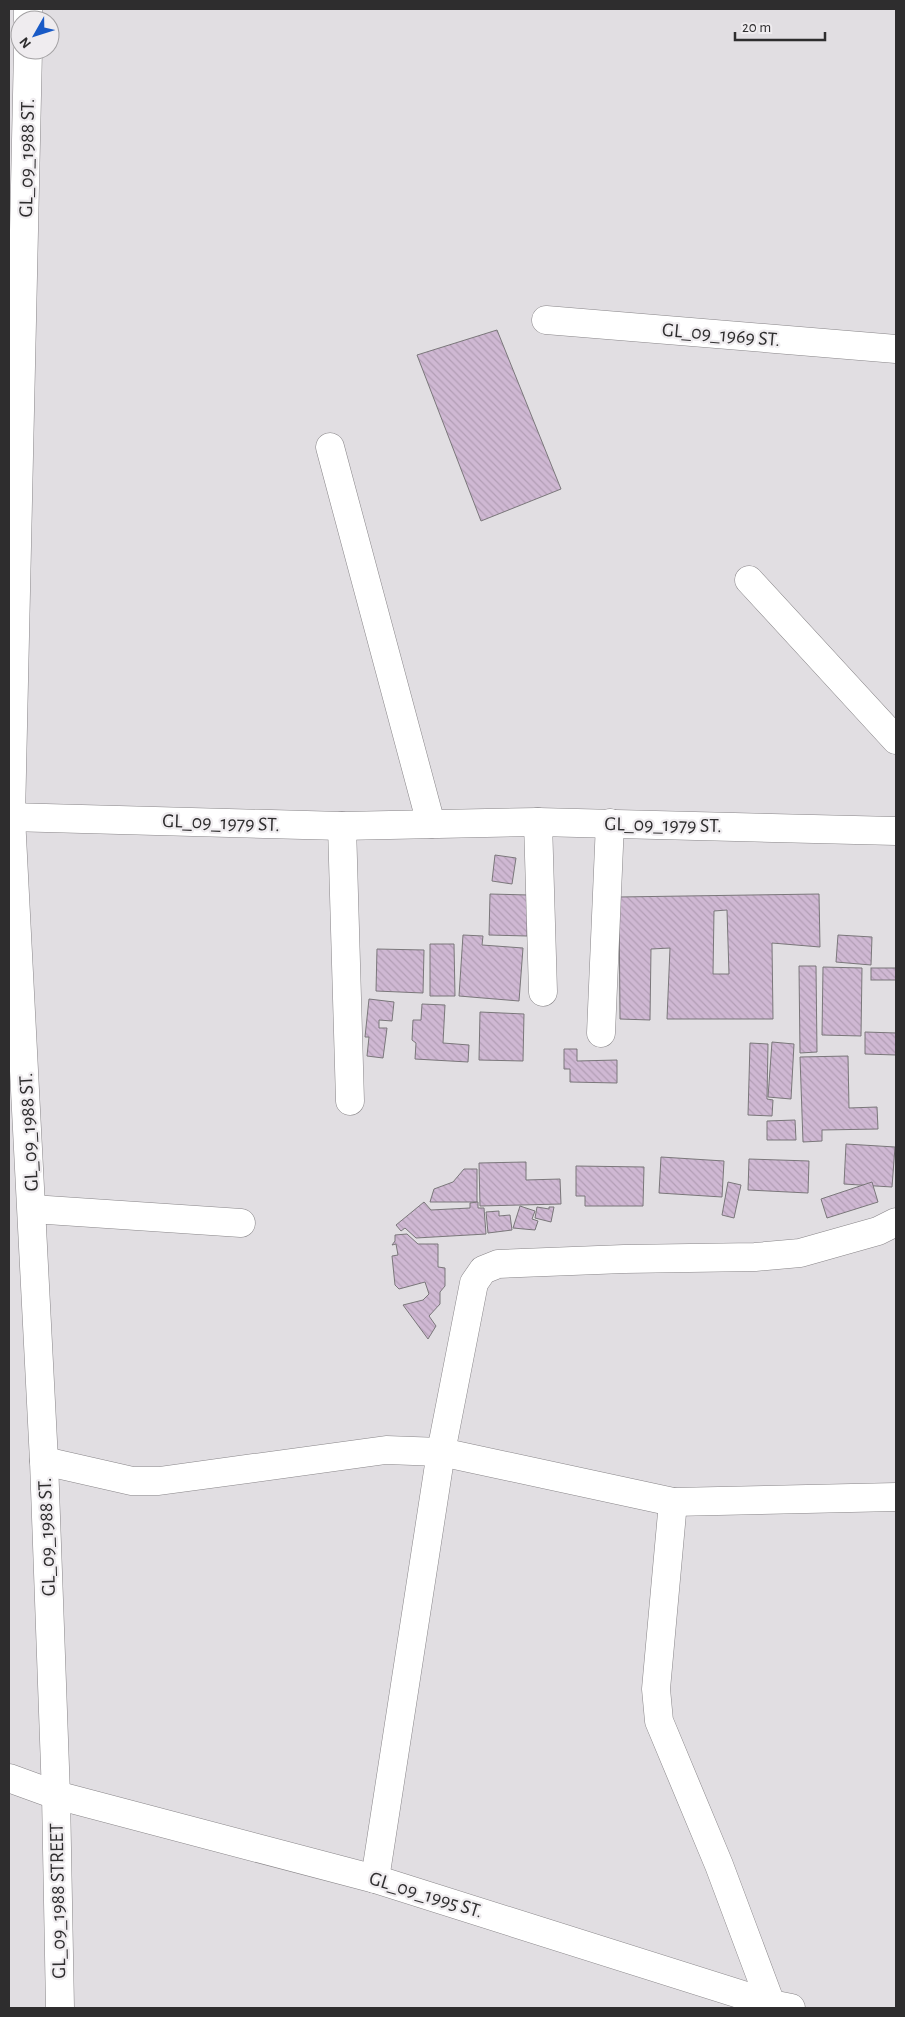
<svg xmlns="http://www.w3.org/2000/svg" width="905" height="2017" viewBox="0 0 905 2017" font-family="'Alegreya Sans',sans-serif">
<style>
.building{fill:url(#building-back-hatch);stroke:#7a777a;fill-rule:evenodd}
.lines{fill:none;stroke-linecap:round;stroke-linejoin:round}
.minor-casing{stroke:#888588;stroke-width:29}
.minor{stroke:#fff;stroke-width:28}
.labels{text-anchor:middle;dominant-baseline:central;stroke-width:4.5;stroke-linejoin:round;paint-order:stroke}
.street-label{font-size:20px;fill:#2e2d2e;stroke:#efecef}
</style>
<defs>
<pattern id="building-back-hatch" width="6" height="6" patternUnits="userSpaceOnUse" patternTransform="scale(1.25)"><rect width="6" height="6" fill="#cfb8d3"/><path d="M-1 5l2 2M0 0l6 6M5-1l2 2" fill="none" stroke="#b29eb5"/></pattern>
</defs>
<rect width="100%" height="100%" fill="#e1dee2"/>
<!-- building -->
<g class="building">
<path d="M497 330 561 489 481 521 417 355Z"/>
<path d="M495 855 516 858 512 884 492 881Z"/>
<path d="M490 894 528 895 527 936 489 935Z"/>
<path d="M819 894 820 947 772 943 773 1019H667L670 948 651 949 650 1020 620 1019 619 897ZM727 910 729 974H713L714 911Z"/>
<path d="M463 935 483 936 482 945 523 948 519 1001 459 996Z"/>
<path d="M838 935 872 937 871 965 836 962Z"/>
<path d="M430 944H454L455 996H430Z"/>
<path d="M377 949 424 950 423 993 376 991Z"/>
<path d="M799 966H816L817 1052 800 1053Z"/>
<path d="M823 967 862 968 861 1036 822 1035Z"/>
<rect x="871" y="968" width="25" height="12"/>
<path d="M369 999 394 1002 392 1021 379 1020V1028H387L383 1058 367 1056 369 1037H365Z"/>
<path d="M422 1004 445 1005 443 1043 469 1045 468 1062 415 1059 416 1043 412 1040 413 1020H421Z"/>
<path d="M480 1012 524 1014 523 1061 479 1060Z"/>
<path d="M865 1032 896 1033V1055L865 1054Z"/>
<path d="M772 1042 794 1044 791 1099 768 1097Z"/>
<path d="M750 1043 768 1044 767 1099 773 1100 772 1116 748 1115Z"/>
<path d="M564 1049H577V1061L617 1060V1083L570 1082V1069H564Z"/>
<path d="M848 1056 849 1108 877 1107 878 1129 822 1130V1141L803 1142 800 1057Z"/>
<path d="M795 1120 796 1140H767V1121Z"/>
<path d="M846 1144 895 1147 892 1187 844 1184Z"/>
<path d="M661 1157 724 1161 722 1197 659 1193Z"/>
<path d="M749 1159 809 1161 808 1193 748 1190Z"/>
<path d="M526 1162V1180L560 1179 561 1204 480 1206 479 1163Z"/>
<path d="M576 1166 644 1167 643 1206H585V1196H576Z"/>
<path d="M464 1169H477V1202H430L434 1189 453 1182Z"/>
<path d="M728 1182 741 1185 734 1218 722 1215Z"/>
<path d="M872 1182 878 1202 827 1218 821 1199Z"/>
<path d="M424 1202 431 1210 470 1208V1203L478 1202V1208H484L486 1234 416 1238 405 1228 401 1231 396 1225Z"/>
<path d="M520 1206 535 1211 532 1219 538 1221 535 1230 513 1228Z"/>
<path d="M537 1207 549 1209V1207H554L551 1222 535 1218Z"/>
<path d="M499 1211V1216L510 1215 512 1230 488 1233 486 1212Z"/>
<path d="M407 1234 418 1244H438V1267L445 1268V1286L440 1292V1304L429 1316 436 1326 428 1339 403 1305 423 1300 429 1294 425 1282 399 1289 395 1285 392 1256 398 1255 396 1244 392 1245 395 1241V1235Z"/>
</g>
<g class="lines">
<defs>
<g id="minor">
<path d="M28 20V9"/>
<path d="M28 50 11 817 44 1461 56 1795 60 2008"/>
<path d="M546 320 896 349"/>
<path d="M330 447 431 824"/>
<path d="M749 580 896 740"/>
<path d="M9 817 342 826 538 822 896 831"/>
<path d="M538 822 543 992"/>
<path d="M342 826 350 1101"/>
<path d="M601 1033 610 823"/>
<path d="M32 1209 241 1223"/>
<path d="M44 1461 132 1481H159L386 1450 441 1452 673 1502 896 1497"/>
<path d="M673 1502 656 1689 659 1721 719 1865 771 2004"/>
<path d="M9 1778 56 1795 375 1879 771 2004 791 2008"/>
<path d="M375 1879 441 1452 474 1283 483 1270 498 1264 624 1259 755 1257 800 1253 878 1231 896 1222"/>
</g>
</defs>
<!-- minor casing -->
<use href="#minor" class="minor-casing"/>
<!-- minor -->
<use href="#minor" class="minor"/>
</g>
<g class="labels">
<!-- street labels -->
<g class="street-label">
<text transform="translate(27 158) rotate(-89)">GL_09_1988 ST.</text>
<text transform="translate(721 335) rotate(5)">GL_09_1969 ST.</text>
<text transform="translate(221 823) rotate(2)">GL_09_1979 ST.</text>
<text transform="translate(663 825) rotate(1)">GL_09_1979 ST.</text>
<text transform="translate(29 1132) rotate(-93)">GL_09_1988 ST.</text>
<text transform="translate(47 1537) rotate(-92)">GL_09_1988 ST.</text>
<text transform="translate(426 1895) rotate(17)">GL_09_1995 ST.</text>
<text transform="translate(58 1901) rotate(-91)">GL_09_1988 STREET</text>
</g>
</g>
<!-- border -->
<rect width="905" height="2017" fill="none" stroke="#2e2d2e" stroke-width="20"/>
<!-- north arrow -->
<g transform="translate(35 35) rotate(231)"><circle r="24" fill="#efecef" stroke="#a2a0a2"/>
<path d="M0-4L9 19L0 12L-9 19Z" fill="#195ac6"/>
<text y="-8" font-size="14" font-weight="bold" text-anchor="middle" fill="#2e2d2e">N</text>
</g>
<!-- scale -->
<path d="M735 32v8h90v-8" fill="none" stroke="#2e2d2e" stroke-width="2.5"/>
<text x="742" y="32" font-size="15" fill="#2e2d2e" stroke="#efecef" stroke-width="4" paint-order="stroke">20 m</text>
</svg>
